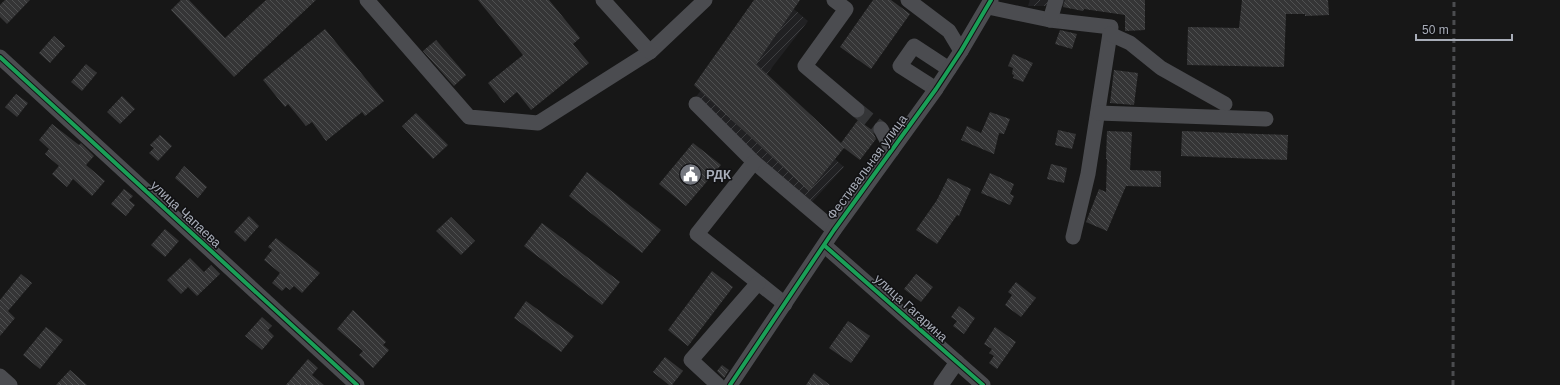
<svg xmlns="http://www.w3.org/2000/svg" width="1560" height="385" viewBox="0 0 1560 385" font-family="Arial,sans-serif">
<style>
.industrial{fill:url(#industrial-furrows)}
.building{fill:url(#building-back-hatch)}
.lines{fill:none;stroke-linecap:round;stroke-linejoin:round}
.minor-tunnel{stroke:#343537;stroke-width:15;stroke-dasharray:15 8;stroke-linecap:butt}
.minor{stroke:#4b4c50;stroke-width:15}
.rail{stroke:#4b4c4f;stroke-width:3;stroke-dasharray:5 4;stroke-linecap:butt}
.cycleway-casing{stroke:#111113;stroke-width:6}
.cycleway{stroke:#1a9f57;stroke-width:4}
.labels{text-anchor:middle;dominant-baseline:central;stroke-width:3;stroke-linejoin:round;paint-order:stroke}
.street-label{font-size:13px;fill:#a8adb8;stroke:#111113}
.poi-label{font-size:13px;font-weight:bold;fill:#a8adb8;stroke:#111113;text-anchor:start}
</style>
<defs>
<pattern id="industrial-furrows" width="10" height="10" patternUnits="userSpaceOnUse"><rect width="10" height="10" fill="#212123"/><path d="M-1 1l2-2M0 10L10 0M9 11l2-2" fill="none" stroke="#3e3f41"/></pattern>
<pattern id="building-back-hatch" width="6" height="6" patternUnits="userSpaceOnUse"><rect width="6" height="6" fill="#353536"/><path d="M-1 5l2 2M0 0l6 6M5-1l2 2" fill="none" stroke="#4f5051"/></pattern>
</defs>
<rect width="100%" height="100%" fill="#171717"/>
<!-- industrial -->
<g class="industrial">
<path d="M772 0H783L808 21 756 88 844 167 811 203 695 98Z"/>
<path d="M1030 0H1118L1116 6H1028Z"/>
</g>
<!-- building -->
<g class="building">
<path d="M5 0H30L7 24 0 17V5Z"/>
<path d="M181 0H189L225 38 266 0H316L234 77 171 10Z"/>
<path d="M478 0H549L580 38 573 44 589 63 531 110 517 92 504 103 488 83 523 55Z"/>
<path d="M754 0H800L756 64 841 143 858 120 872 130 876 139 860 160 844 148 809 191 694 85Z"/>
<path d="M873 0H891L910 14 871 69 840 47Z"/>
<path d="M1065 0H1145V30L1125 31V15L1084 9 1083 11 1063 7Z"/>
<path d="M1242 0H1328L1329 15 1305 16V14H1286L1284 67 1187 65 1188 27 1239 28Z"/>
<path d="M325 29 384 101 365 116 362 112 326 141 312 122 306 126 288 104 285 107 263 80Z"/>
<path d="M1060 30 1077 34 1072 49 1055 44Z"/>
<path d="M54 36 65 46 50 63 39 53Z"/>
<path d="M436 40 466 75 454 86 423 51Z"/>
<path d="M1013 54 1033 63 1023 82 1013 78 1014 75 1012 74 1013 68 1008 66Z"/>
<path d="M86 64 97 73 82 91 71 82Z"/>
<path d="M1114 70 1138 73 1134 105 1110 103Z"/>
<path d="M16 94 28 103 17 117 5 107Z"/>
<path d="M122 96 135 109 120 124 107 112Z"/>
<path d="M990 112 1010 119 1004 134 999 133 994 154 961 140 967 126 981 133Z"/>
<path d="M416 113 448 145 433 159 402 126Z"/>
<path d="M52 124 79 145 81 143 94 156 86 165 105 181 92 196 73 179 67 187 52 174 59 166 45 154 49 149 39 140Z"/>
<path d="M1058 130 1076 134 1072 149 1055 145Z"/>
<path d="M1107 131 1132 132 1130 170 1161 171V187L1126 186 1107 231 1086 222 1099 189 1106 192 1107 159H1106Z"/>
<path d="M1182 131 1288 135 1287 160 1181 156Z"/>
<path d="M160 135 172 146 158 161 149 153 154 148 150 145Z"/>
<path d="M693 143 721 165 686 206 659 184Z"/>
<path d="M1051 164 1067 168 1064 183 1047 179Z"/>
<path d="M184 166 207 187 198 198 175 178Z"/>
<path d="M587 172 661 230 642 253 569 196Z"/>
<path d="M990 173 1014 184 1010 194 1014 196 1010 205 981 193Z"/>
<path d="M948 178 971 189 959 216 957 215 937 244 916 230 937 200Z"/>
<path d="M124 189 133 196 129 200 135 205 126 216 111 204Z"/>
<path d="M249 216 259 226 245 242 234 232Z"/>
<path d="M451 217 475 241 461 255 436 231Z"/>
<path d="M542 223 620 282 602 305 524 246Z"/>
<path d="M165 229 179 241 165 257 151 245Z"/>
<path d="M276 238 320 273 302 293 294 286 290 290 286 287 282 291 272 283 280 273 264 260 272 250 268 247Z"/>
<path d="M190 258 204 272 211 265 220 274 197 296 188 287 181 294 167 280Z"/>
<path d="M712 271 733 287 688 346 668 330Z"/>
<path d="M21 274 32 283 8 311 15 318 0 336V300Z"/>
<path d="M916 274 933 287 921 302 904 289Z"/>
<path d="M1016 282 1036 298 1021 317 1005 305 1012 295 1008 292Z"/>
<path d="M526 301 574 336 561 352 514 318Z"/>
<path d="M959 306 975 318 964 334 953 326 957 321 951 317Z"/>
<path d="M353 310 386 342 383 345 389 350 373 368 359 355 363 351 337 329Z"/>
<path d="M262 317 272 326 268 330 274 336 262 350 245 336Z"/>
<path d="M848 321 870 336 851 363 829 348Z"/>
<path d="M46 327 63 340 40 369 23 355Z"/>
<path d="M995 327 1016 342 997 369 989 363 994 356 989 353 992 349 984 344Z"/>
<path d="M665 357 683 371 672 385H669L653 372Z"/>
<path d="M308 359 318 368 312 375 324 385H286Z"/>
<path d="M722 365 729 370 724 378 717 371Z"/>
<path d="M70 370 87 385H56Z"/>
<path d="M814 373 830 385H806Z"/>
</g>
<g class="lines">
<!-- minor-tunnel -->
<path class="minor-tunnel" d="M857 110 881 129"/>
<!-- minor -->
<g class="minor">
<path d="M367 0 469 117 538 123 650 52 705 0"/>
<path d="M603 0 650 52"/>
<path d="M834 0 846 9 805 66 857 110"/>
<path d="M908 0 949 31 961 51"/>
<path d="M988 7 1050 20 1111 27 1088 174 1073 237"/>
<path d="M1050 20 1056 0"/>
<path d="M1110 34 1130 43 1161 68 1225 104"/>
<path d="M0 57 357 385"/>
<path d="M936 89 900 66 914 46 949 69"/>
<path d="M696 104 754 162 834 230"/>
<path d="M1098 113 1266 119"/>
<path d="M881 129 892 150"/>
<path d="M754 162 697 234 785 304"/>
<path d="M825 246 983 385"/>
<path d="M0 376 10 385"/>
<path d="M718 385 691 360 758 283"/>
<path d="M730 385 834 230 936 89 961 51 991 0"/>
<path d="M941 385 957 362"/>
</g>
<!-- rail -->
<path class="rail" d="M1453 385 1454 0"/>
<defs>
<g id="cycleway">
<path d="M0 57 357 385"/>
<path d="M825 246 983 385"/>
<path d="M730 385 834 230 936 89 961 51 991 0"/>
</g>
</defs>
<!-- cycleway casing -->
<use href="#cycleway" class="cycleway-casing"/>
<!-- cycleway -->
<use href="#cycleway" class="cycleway"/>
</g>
<!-- icons -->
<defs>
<symbol id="civic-disc" viewBox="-11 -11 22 22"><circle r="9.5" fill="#757880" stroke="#111113"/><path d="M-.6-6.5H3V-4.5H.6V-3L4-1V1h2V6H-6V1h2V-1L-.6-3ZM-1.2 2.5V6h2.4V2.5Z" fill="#fff"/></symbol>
</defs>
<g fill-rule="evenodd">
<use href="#civic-disc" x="678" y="162" width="25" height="25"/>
</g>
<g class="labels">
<!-- street labels -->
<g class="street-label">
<text transform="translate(867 167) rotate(-54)">Фестивальная улица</text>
<text transform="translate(186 214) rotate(43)">улица Чапаева</text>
<text transform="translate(911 308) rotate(42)">улица Гагарина</text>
</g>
<!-- poi labels -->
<g class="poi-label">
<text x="706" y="174">РДК</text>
</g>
</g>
<!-- scale -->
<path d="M1416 34v6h96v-6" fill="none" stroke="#a8adb8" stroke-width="2"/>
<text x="1422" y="34" font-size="12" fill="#a8adb8" stroke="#111113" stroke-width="3" paint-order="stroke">50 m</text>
</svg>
